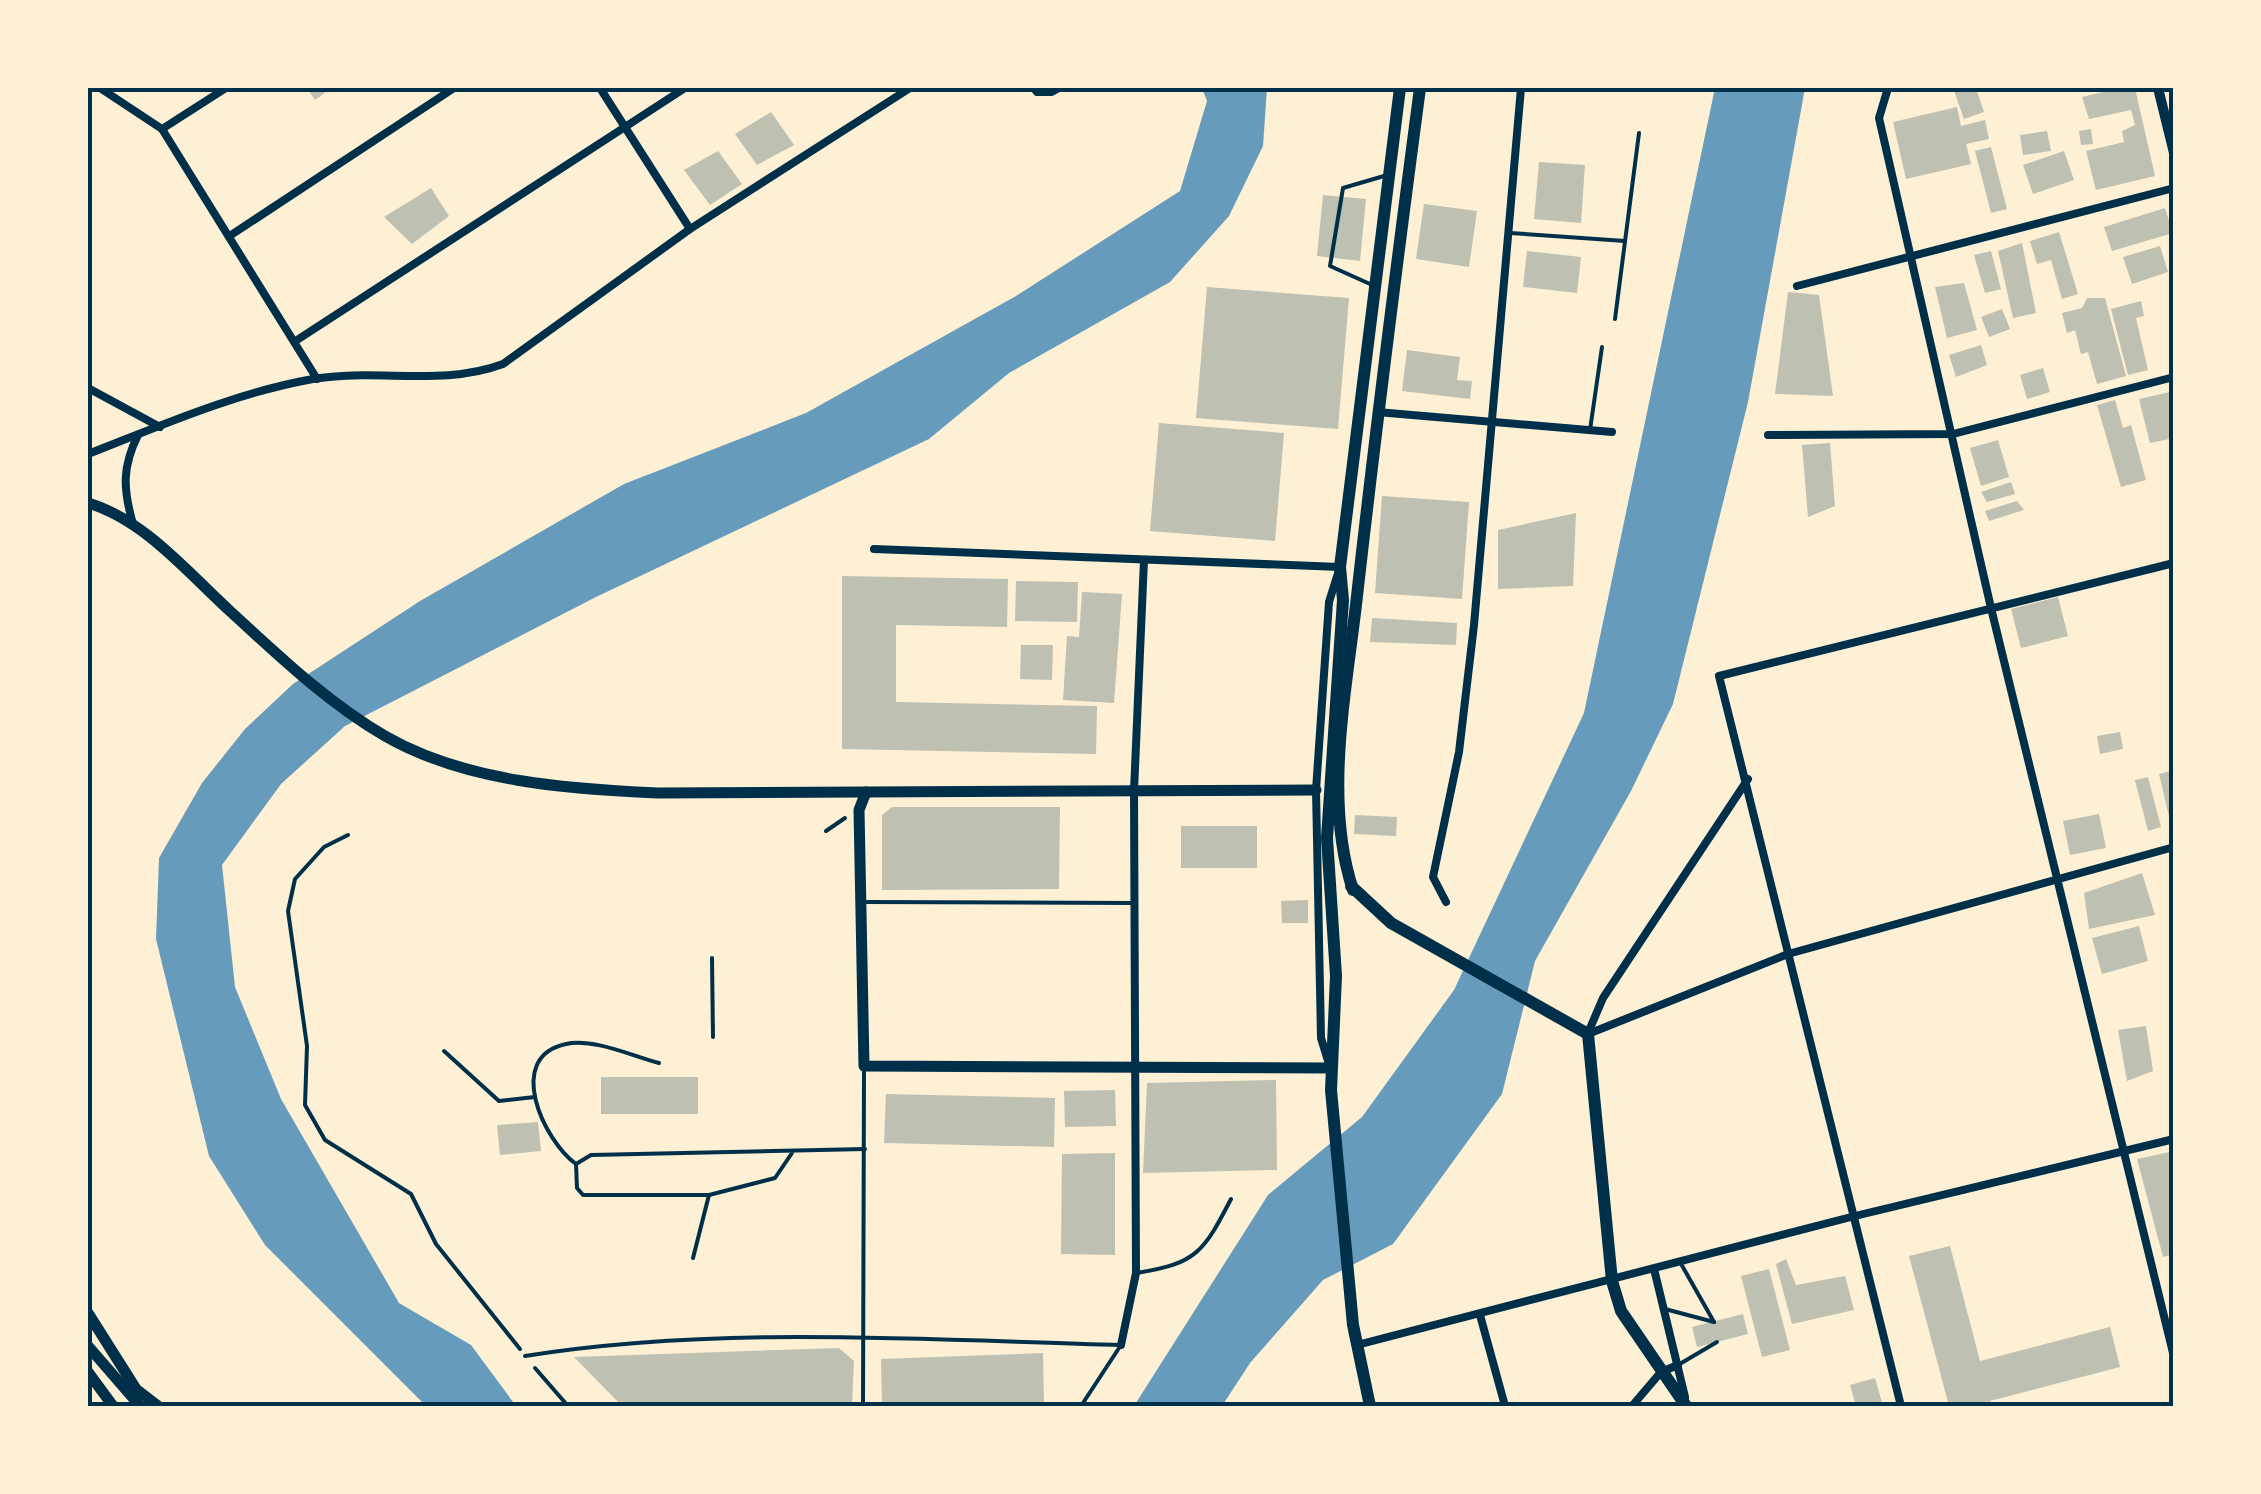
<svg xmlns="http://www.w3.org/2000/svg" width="2261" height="1494" viewBox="0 0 2261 1494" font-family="Mulish,sans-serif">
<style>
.water{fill:#669bbc}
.building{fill:#bec0b2}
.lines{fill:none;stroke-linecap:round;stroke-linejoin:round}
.path{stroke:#003049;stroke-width:4}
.service{stroke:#003049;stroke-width:4}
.minor{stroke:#003049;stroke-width:8}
.tertiary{stroke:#003049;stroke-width:10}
.secondary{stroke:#003049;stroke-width:11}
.primary{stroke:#003049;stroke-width:12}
.neatline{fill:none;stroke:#003049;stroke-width:4}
</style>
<rect width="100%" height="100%" fill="#fdf0d5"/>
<!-- water -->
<g class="water">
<path d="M1202 88H1267L1263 146 1229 216 1170 282 1009 373 929 439 596 597 345 726 281 784 222 865 235 987 281 1099 399 1303 471 1345 516 1406H426L265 1245 209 1156 156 939 159 858 202 783 245 729 293 684 420 601 624 484 806 413 1016 296 1180 191 1207 101Z"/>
<path d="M1715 88H1805L1748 402 1673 704 1631 791 1535 961 1502 1094 1393 1244 1323 1280 1250 1363 1222 1406H1134L1268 1195 1362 1117 1454 990 1584 713Z"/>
</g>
<!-- building -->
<g class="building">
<path d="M307 88H331L315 100Z"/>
<path d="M1953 88H1976L1984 112 1964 119Z"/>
<path d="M2120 88H2135L2155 176 2096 190 2086 151 2124 142 2122 131 2135 125 2131 110 2089 119 2082 97Z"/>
<path d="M1957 107 1961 126 1985 120 1989 139 1966 144 1971 164 1906 179 1893 122Z"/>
<path d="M771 112 794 145 757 165 735 134Z"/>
<path d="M2091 129 2093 144 2081 145 2079 131Z"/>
<path d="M2047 131 2051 151 2023 155 2020 135Z"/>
<path d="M1991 147 2007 209 1991 213 1975 151Z"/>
<path d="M718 151 742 184 710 205 684 170Z"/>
<path d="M2064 151 2074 180 2033 194 2023 165Z"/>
<path d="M1539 162 1585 165 1581 223 1534 219Z"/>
<path d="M431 188 449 216 412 244 384 217Z"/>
<path d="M1323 195 1366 199 1360 261 1317 256Z"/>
<path d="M1424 204 1477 211 1469 267 1416 259Z"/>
<path d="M2165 208 2173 233 2112 251 2104 227Z"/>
<path d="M2059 232 2078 294 2062 299 2051 260 2037 264 2030 241Z"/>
<path d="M2022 243 2036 313 2013 318 1998 251Z"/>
<path d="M2160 246 2168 272 2132 284 2123 257Z"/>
<path d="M1527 251 1581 257 1577 293 1523 287Z"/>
<path d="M1991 251 2001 289 1985 293 1974 255Z"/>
<path d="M1964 283 1977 330 1947 338 1935 287Z"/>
<path d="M1207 287 1349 298 1338 429 1196 418Z"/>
<path d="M1788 292 1819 295 1833 396 1775 394Z"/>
<path d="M2087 298H2105L2126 376 2097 384 2088 352 2081 354 2075 330 2067 333 2062 313 2082 308Z"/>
<path d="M2141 301 2144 316 2136 318 2148 370 2128 375 2111 309Z"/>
<path d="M2002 309 2010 329 1989 337 1981 317Z"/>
<path d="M1981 345 1987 365 1956 377 1949 355Z"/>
<path d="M1407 350 1460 357 1457 380 1472 381 1470 399 1402 391Z"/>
<path d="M2043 368 2050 392 2027 399 2020 375Z"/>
<path d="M2174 391V438L2150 443 2139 399Z"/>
<path d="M2115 400 2123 428 2131 425 2146 480 2121 487 2097 405Z"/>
<path d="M1159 423 1284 433 1275 541 1150 531Z"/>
<path d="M1998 440 2009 477 1981 486 1970 448Z"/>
<path d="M1830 443 1835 506 1808 517 1802 445Z"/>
<path d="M2011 482 2015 494 1987 502 1981 492Z"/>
<path d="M1382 496 1469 502 1462 599 1375 593Z"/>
<path d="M2017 501 2024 510 1989 521 1985 511Z"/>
<path d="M1576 513 1573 586 1498 589V530Z"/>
<path d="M842 576 1008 579 1007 627 896 625V702L1097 706 1096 754 842 749Z"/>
<path d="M1016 581 1078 582 1077 622 1015 621Z"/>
<path d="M1082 592 1122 594 1114 703 1063 700 1067 636 1079 637Z"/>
<path d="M2058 597 2068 636 2021 648 2011 609Z"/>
<path d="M1372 618 1457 623 1456 645 1370 642Z"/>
<path d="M1021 645H1053L1052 680 1020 679Z"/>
<path d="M2120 732 2123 749 2100 754 2097 736Z"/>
<path d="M2174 770V829H2172L2159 774Z"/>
<path d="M2148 777 2161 827 2148 831 2135 780Z"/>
<path d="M892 807H1060L1059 889 882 890V815Z"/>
<path d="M2099 814 2106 848 2070 855 2063 821Z"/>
<path d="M1355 815 1397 817 1396 836 1354 834Z"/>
<rect x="1181" y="826" width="76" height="42"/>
<path d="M2142 873 2155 915 2089 929 2084 893Z"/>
<path d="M1308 900V923H1282L1281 901Z"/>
<path d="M2139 926 2148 961 2102 974 2092 938Z"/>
<path d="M2146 1026 2153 1071 2127 1081 2118 1030Z"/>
<rect x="601" y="1077" width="97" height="37"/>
<path d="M1276 1080 1277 1170 1143 1173 1147 1083Z"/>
<path d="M1115 1090 1116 1126 1065 1127 1064 1091Z"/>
<path d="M886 1094 1055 1098 1054 1147 884 1143Z"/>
<path d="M538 1122 541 1151 500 1155 497 1125Z"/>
<path d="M2174 1151V1254L2163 1257 2137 1159Z"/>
<path d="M1115 1153V1255L1061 1254 1062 1154Z"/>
<path d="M1950 1246 1980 1361 2110 1327 2120 1367 1990 1401 1992 1406H1949L1909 1256Z"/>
<path d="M1786 1259 1796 1285 1845 1276 1854 1310 1792 1324 1776 1264Z"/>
<path d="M1769 1269 1790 1350 1762 1357 1741 1276Z"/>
<path d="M1743 1314 1748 1334 1697 1347 1692 1327Z"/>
<path d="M839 1348 854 1361 852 1406H622L574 1357Z"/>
<path d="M1043 1353 1044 1403 882 1406 881 1359Z"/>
<path d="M1875 1378 1883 1406H1856L1850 1385Z"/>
</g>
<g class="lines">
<!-- path -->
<g class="path">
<path d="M826 831 845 818"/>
<path d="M348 835 324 847 295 879 288 911 307 1046 305 1105 325 1140 411 1194 436 1244 520 1349"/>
<path d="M712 958 713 1037"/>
<path d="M535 1368 568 1406"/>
</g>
<!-- service -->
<g class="service">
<path d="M1031 88 1036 94H1052L1063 88"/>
<path d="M1510 233 1625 241"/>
<path d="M1370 284 1330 266 1343 188 1384 176"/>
<path d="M1615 319 1639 133"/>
<path d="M1590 430 1602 347"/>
<path d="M865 902 1133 903"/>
<path d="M444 1051 499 1101 535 1097"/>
<path d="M792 1153 775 1178 709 1195H583L577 1188 576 1164 591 1155 865 1149"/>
<path d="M576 1164C544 1141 504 1057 566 1044 594 1038 632 1056 659 1063"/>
<path d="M693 1258 709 1195"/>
<path d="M1680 1262 1714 1322"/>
<path d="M1136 1273C1197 1264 1204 1251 1231 1199"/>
<path d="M1665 1309 1714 1322"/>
<path d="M525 1356C720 1325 924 1340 1121 1345L1081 1406"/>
<path d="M1678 1365 1717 1342"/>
<path d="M863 1406 864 1071"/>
</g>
<!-- minor -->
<g class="minor">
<path d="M100 88 162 129 317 379"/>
<path d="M600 88 690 229"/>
<path d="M1888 88 1879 118 1991 608 2174 1357"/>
<path d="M162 129 226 88"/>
<path d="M231 235 454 88"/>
<path d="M1797 286 2174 188"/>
<path d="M297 340 685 88"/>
<path d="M88 388 160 427"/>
<path d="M1377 412 1612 432"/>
<path d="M1768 435 1953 434 2174 377"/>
<path d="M88 454C162 425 235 393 313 379 377 368 441 387 503 364L690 229 910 88"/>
<path d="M133 524C123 489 122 467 138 435"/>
<path d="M874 549 1340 567 1329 602 1316 790 1321 1038 1329 1064"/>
<path d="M1446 902 1433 877 1459 752 1474 625 1521 88"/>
<path d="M1588 1033 1603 998 1748 779"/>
<path d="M1588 1034 1788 954 2174 847"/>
<path d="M1654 1269 1685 1397"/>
<path d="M1480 1315 1505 1406"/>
<path d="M1121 1345 1136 1273 1134 791 1144 560"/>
<path d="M1357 1345 1855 1216 2174 1139"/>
<path d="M1632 1406 1661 1372 1678 1365"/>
<path d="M1901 1406 1719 676 2174 563"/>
</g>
<!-- tertiary -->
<path class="tertiary" d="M2158 88 2174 153"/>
<!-- secondary -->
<g class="secondary">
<path d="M88 503C145 520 188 573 231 612 279 656 328 703 385 736 465 782 568 789 658 793L1316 790"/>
<path d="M866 792 859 810 864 1066 1330 1068"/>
<path d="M88 1313 136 1389 158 1406"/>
<path d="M88 1346 140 1406"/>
<path d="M88 1372 113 1406"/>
</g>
<!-- primary -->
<g class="primary">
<path d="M1351 886 1391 923 1588 1034 1612 1281 1621 1311 1686 1406"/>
<path d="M1353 890C1322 796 1348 684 1358 587 1377 420 1398 254 1420 88"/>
<path d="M1370 1406 1353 1325 1331 1090 1336 976 1327 838 1343 600 1340 567 1400 88"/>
</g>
</g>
<!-- border -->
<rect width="2261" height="1494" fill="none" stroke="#fdf0d5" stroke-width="180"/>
<rect x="90" y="90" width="2081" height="1314" class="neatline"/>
</svg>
